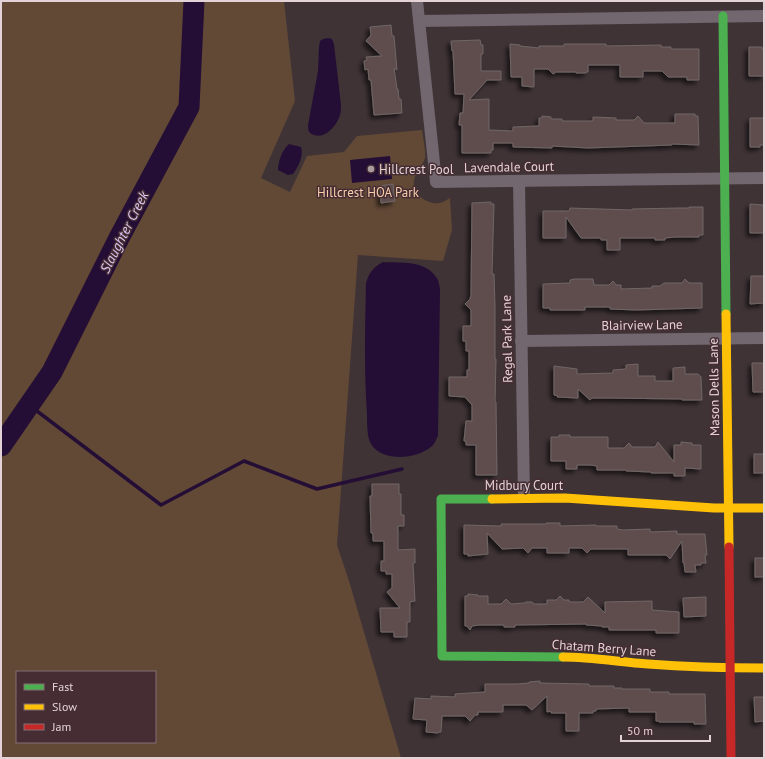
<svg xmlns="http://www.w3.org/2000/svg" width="765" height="759" viewBox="0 0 765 759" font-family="'PT Sans',sans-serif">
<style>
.green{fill:#624936;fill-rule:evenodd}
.water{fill:#240e35}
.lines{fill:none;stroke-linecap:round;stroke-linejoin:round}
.stream{stroke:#240e35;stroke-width:3.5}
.river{stroke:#240e35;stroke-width:21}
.building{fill:#5f4e4e;stroke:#706666;filter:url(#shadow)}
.street{stroke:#72666f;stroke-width:12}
.fast{stroke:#4caf50;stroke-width:9}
.slow{stroke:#ffc107;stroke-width:9}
.jam{stroke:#c62828;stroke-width:9}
.poi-dot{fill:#aa9b9e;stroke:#452d33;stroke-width:1.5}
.labels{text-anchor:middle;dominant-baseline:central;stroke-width:3;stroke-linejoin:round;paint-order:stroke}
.street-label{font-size:13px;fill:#e3d3d6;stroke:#452d33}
.poi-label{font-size:13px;fill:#e3d3d6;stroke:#452d33;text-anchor:start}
.park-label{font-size:13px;fill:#f9ceac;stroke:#452d33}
.water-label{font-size:14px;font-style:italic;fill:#ddc9f7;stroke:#452d33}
</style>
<defs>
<filter id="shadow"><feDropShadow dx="-3.5" dy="3.5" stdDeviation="2" flood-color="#0009"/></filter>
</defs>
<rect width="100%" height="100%" fill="#3f3336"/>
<!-- green -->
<path class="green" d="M1 1H284L295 101 261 178 290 192 307 156 344 152 357 136 422 130C423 137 426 152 425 158 422 167 415 172 414 181 412 193 427 205 439 203 443 203 446 200 450 198L452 230 443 261 358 255 337 545 349 581 401 758H1ZM17 672H155V742H17Z"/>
<!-- water -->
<g class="water">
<path d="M328 38 332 39 334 44 341 105C341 108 341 112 340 115 337 125 326 139 314 135 308 133 308 130 308 125L318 71 319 47 320 41 323 39Z"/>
<path d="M289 144 301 147C304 156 298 167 293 174L288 175 278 170C278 162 282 150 289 144Z"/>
<path d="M390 156 392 179 352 183 350 160Z"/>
<path d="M383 262C401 263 425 260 436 277 439 280 439 285 440 289L438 436C436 439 435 444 432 446 418 459 383 463 371 444 367 438 367 422 367 414 364 371 365 327 366 283 369 273 373 267 383 262Z"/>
</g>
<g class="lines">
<!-- stream -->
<path class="stream" d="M29 405 161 505 244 461 317 489 402 469"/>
<!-- river -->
<path class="river" d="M1 446 52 372 119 238 189 107 194 1"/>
</g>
<!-- building -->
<g class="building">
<path d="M391 25 392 36H394L397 70 394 68 397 89H398L399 99H401L402 113 374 115 371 80H369L368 69 365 70 364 61 367 60 366 57 382 56 366 41 371 35 370 27Z"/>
<path d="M480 40 481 45H483V54H481V71H501V80H487L469 100 489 99V130L513 131V127L539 126V118H542V116L551 117V119H562V121H593V117L616 118V120H634L638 116 644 123H675V114H695V116H698L699 145 672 144V145L588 148 552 146V148L513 147V143H493V150H491V153H462V125H459L460 113H463L464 94H455L453 51H452L451 41Z"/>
<path d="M510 44 520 45V46L539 48V46H564V44H606V46L661 45V47H671V49H699V80H687V77H668L662 71H643V77H620V65H588V72H586V73H576V72H556L553 74 548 69H534V87L522 86V77H511Z"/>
<path d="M749 47H762V49H764V76H749Z"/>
<path d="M750 118H764V145H760V147H750Z"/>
<path d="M393 184 395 201 381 203 380 186Z"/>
<path d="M491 202V204H494L492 274H494L495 306V359H496L495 402H496L497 475H476V445H466V441H464L466 421H472V405L465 397 449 396V377H467V370H469V351H466V341H463V326H471V310L465 304 470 299 471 295 472 203Z"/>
<path d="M750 204 763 205V207H764V233H750Z"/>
<path d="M689 207H703V235H699V237H675L665 238V240H655V238H620V250H607V240H601V238H581L566 217V238H543V211H569L570 208 632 210V209L679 208H689Z"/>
<path d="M751 276H764V303L750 304Z"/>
<path d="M574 279H593L594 285H609L613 281 616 285H621V289L652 288V286H660L664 283H682L685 279 689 283H702V308L637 310 610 309V307H585V310H550V308H543V284L570 283V280Z"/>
<path d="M752 363H764V392H753Z"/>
<path d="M638 364V376H655V381H673V368L685 367V374H698L701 377 702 400H682V399L607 398H592L590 400 578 389V398L557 397 558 396 554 395V366L577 369V374L613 373V370L626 369V365Z"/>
<path d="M559 435H570V437H608V448H624L629 443 632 447H655L658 442 674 462V445H681V442L692 443V445H701V469L685 468V476H674V473H651V472L626 471V470H597V466L590 465H577V469H566V461H551V437H559Z"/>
<rect x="754" y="454" width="10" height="19"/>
<path d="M372 484H399V494H401V515H404V526H398V550L415 549V563H413L415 601 410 602V622H407V637H394V632H381L380 608H400L387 592 392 588V574H386V571H381V561H384V541H373V533H371L370 496H372Z"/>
<path d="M546 523H560V526L596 525V526H617V529L623 530 650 529V532L677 531V534H705L707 555H705L706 563H701V565H695L696 572H685L684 563H683L682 541 670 559 666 555H628V549H591L587 553 582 548H569V553H547V548H532L528 553 523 548 502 549 487 533 488 554 468 556V554H464V525L501 526V524H546Z"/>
<rect x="755" y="558" width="9" height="19"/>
<path d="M468 594 478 595V596H488V604H501L506 599 511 604 524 603 526 602H532L534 604H547V600H556L560 596 564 600H569V602H583L588 597 605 613V602L652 601V610L679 612V633H656V630H609V627H602V626L586 625V624L515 625V627H504V625H479L472 626 470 630 467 626H465V596H468Z"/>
<path d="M706 597V616L684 617 683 598Z"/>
<path d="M540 681V683L589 684V686H614V688H622V689H650V692H669V694H705L706 724H694V722H659V721H656V712H629V708L596 709V711H593V713H579V731H566V713H551V711L547 712V696L532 710 526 705H503V712H478V715H475L470 721 465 716H442L441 732H438V733L426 732 427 720 413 719 415 698 431 699V696L455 697V694L485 692V684H517L529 683V682Z"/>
<path d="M754 697H764V721L755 722Z"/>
</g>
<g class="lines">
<!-- street -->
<g class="street">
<path d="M417 1 436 182 764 178"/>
<path d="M419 21 764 16"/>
<path d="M519 181 524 497"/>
<path d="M521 341 764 338"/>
</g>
<!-- fast -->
<g class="fast">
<path d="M723 16 726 314"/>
<path d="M492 499H441L442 656 563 657"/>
</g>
<!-- slow -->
<g class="slow">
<path d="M726 314 729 547"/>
<path d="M492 499 565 498 714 508H764"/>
<path d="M563 657C591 657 620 662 648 664 687 667 725 668 764 668"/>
</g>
<!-- jam -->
<path class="jam" d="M729 547 731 758"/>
</g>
<!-- markers -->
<circle class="poi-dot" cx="371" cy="169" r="4"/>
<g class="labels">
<!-- street labels -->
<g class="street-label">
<text transform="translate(509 167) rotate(-1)">Lavendale Court</text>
<text transform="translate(642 325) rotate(-1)">Blairview Lane</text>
<text transform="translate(507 339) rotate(-91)">Regal Park Lane</text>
<text transform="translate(714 387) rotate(-91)">Mason Dells Lane</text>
<text x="524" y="485">Midbury Court</text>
<text transform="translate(604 648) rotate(4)">Chatam Berry Lane</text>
</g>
<!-- poi labels -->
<g class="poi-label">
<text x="379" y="169">Hillcrest Pool</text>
</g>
<!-- park labels -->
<g class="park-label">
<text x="368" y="192">Hillcrest HOA Park</text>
</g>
<!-- water labels -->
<g class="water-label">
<text transform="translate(124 232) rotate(-63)">Slaughter Creek</text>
</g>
</g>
<!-- border -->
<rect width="765" height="759" fill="none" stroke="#e3d3d6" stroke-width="4"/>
<!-- legend -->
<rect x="16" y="671" width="140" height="72" fill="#452d33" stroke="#846f74"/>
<rect x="24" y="684" width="20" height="6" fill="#4caf50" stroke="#846f74"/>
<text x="52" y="691" font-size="12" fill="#e3d3d6">Fast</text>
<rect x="24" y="704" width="20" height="6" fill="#ffc107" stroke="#846f74"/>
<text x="52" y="711" font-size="12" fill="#e3d3d6">Slow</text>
<rect x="24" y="724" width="20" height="6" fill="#c62828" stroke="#846f74"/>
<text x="52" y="731" font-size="12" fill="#e3d3d6">Jam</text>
<!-- scale -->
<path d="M621 735v6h89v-6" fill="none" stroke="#e3d3d6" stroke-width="2"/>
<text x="627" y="735" font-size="12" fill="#e3d3d6" stroke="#452d33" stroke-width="3" paint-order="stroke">50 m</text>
</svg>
